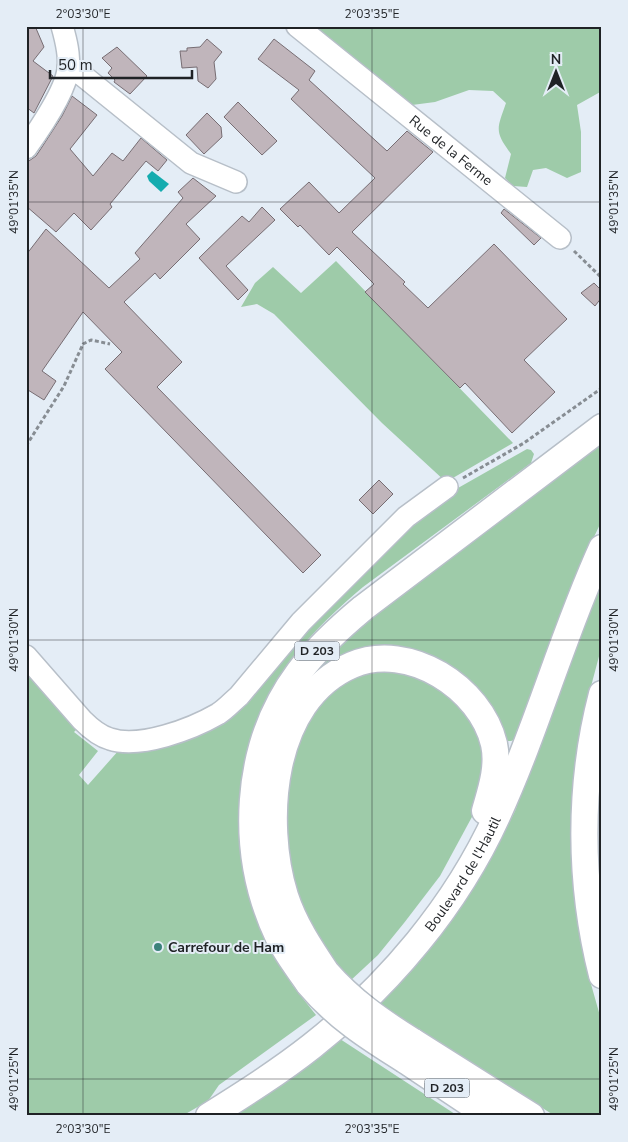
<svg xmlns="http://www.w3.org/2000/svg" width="628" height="1142" viewBox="0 0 628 1142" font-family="'Nunito Sans',sans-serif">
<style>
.green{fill:#9ecba9}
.water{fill:#15acaf}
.building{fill:#c0b5bb;stroke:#776d73}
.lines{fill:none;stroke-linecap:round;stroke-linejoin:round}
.minor-casing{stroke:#b7bfc8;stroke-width:24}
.major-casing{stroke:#b7bfc8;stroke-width:29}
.path{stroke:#878d93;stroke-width:3;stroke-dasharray:4 2.5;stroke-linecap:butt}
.minor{stroke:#fff;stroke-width:21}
.major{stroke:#fff;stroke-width:26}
.major-bridge-casing{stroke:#b7bfc8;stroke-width:29;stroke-linecap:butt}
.major-bridge{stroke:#fff;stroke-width:26}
.ticks{fill:none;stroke:#1f2225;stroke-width:1;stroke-opacity:0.45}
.poi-dot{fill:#3c827b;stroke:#e4edf6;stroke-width:2}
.labels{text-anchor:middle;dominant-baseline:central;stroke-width:4;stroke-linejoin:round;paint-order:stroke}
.shield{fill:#e4edf6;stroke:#5a5f64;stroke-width:1}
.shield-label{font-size:12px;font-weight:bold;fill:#1f2225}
.street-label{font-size:14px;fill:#1f2225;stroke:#e4edf6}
.poi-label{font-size:14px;font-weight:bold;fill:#1f2225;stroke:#e4edf6;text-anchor:start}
.neatline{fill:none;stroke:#1f2225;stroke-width:2}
.ticks-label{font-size:12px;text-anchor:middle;fill:#1f2225}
</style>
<rect width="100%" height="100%" fill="#e4edf6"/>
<!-- green -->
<g class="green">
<path d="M311 26H602V91L577 105 581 132V172L567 178 546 168 533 170 527 187 513 186 505 178 511 154C494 131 497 129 506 103L493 91 469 90 435 102 412 105Z"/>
<path d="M336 261 513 443 446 482 382 423 274 314 257 304 241 307 255 283 273 267 301 293Z"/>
<path d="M602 439V520L585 556 514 740 511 741H503L444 665 316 677 310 674 338 642Z"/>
<path d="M527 449 531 450 534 454 531 463 363 587C311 631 261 683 250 752 248 764 255 796 257 809 264 859 271 909 277 959L293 986 316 1015 219 1085 208 1101 182 1116H26V671L78 728 74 732 98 751 79 775 88 785 119 750 164 746 265 674 410 521 451 492Z"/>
<path d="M602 578V645L589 694 577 905 580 935 589 977 602 1023V1116H555L450 1049 377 1007 403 978 469 893 495 850 515 811 536 756 567 667Z"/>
<path d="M375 671H406L449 692 479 732 487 763 473 815 440 876 404 923 378 955 350 981 333 961 299 905 283 834 291 759 313 713 342 682Z"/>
<path d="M340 1039 458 1116H231Z"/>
</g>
<!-- water -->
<path class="water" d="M152 171 169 184 161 192 149 181 147 176Z"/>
<!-- building -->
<g class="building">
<path d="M26 26H35L44 47 33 61 53 76 34 113 26 107Z"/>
<path d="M207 39 222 52 214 62 216 79 208 88 198 81 197 67 182 68 180 51H187V48L200 47Z"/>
<path d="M274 39 315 71 309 80 387 151 407 131 433 152 352 232 405 282 403 284 428 308 494 244 567 319 524 360 555 392 512 433 465 383 460 388 365 292 374 284 337 247 329 255 300 225 298 227 280 209 309 182 339 213 375 178 291 99 299 90 258 59Z"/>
<path d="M117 47 147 76 130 94 114 82 115 80 108 73 112 68 102 58Z"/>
<path d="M72 96 97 115 70 149 93 176 112 153 123 161 141 138 167 160 158 171 146 161 110 204 112 207 91 230 74 213 56 232 26 206V163L36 156 42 147 62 116Z"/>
<path d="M238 102 277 141 262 155 224 117Z"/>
<path d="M207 113 221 127 222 137 204 154 186 135Z"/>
<path d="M193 178 216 196 186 224 200 239 160 279 155 273 124 302 182 362 157 387 321 555 303 573 105 369 122 352 83 312 42 371 56 381 44 400 28 390 26 393V255L46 229 109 288 140 259 135 253 183 198 178 192Z"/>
<path d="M262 207 275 220 226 266 248 290 238 300 199 258 242 216 249 222Z"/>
<path d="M504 209 541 238 534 245 501 213Z"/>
<path d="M594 283 602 291V297L595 306 581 293Z"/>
<path d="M379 480 393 494 373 514 359 500Z"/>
</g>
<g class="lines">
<defs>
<g id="minor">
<path id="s1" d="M297 26 560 238"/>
<path d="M68 68 82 75 191 163 236 182"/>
<path d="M26 148C39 130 66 90 68 69 70 55 66 40 62 26"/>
<path d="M26 656 82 720C90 728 99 736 110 739 140 749 192 729 218 714 226 709 232 702 239 696L301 622 406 517 447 487"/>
</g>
<g id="major">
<path d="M602 694C578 786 579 884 602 975"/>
<path d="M326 972C310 948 294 924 285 896 262 822 270 700 352 665 409 641 481 688 494 744 499 767 491 790 485 811"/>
<path d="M309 984C298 968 286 953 278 936 239 853 243 747 299 672 317 648 339 628 363 608L602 427"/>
<path d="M412 1041 531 1116"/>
<path d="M405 1060 489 1116"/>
<path id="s2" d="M209 1116C244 1094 279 1072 312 1046 389 985 456 906 497 816 537 729 562 636 602 548"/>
</g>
</defs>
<!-- minor casing -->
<use href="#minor" class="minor-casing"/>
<!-- major casing -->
<use href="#major" class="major-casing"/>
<!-- path -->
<g class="path">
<path d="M574 251 602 278"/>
<path d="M26 446 64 386 83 344 91 340 110 344"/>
<path d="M463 478 524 443 602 388"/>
</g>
<!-- minor -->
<use href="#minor" class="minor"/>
<!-- major -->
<use href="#major" class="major"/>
<defs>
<g id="major-bridge">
<path d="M326 972C351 1001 380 1021 412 1041"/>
<path d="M309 984C337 1017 368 1037 405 1060"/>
</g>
</defs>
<!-- major-bridge casing -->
<use href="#major-bridge" class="major-bridge-casing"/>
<!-- major-bridge -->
<use href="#major-bridge" class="major-bridge"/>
</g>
<!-- ticks -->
<path class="ticks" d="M83 26V1116M372 26V1116M26 202H602M26 640H602M26 1079H602"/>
<!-- markers -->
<circle class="poi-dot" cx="158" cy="947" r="5"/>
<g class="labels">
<!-- shield labels -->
<g class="shield">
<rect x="294.5" y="641.5" width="45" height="19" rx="4"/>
<rect x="424.5" y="1078.5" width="45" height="19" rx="4"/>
</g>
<g class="shield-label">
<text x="317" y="651">D 203</text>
<text x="447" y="1088">D 203</text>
</g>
<!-- street labels -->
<g class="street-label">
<text stroke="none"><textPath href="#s1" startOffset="198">Rue de la Ferme</textPath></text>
<text stroke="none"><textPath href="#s2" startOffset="355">Boulevard de l'Hautil</textPath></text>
</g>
<!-- poi labels -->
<g class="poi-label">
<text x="168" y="947">Carrefour de Ham</text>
</g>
</g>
<!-- border -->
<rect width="628" height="1142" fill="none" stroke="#e4edf6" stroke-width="55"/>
<!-- north arrow -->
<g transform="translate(556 72)" stroke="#e4edf6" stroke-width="4" paint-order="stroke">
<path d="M0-4L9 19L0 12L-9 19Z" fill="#1f2225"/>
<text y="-8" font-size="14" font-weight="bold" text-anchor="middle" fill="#1f2225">N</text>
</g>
<!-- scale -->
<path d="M50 70v8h142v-8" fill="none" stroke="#1f2225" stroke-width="2.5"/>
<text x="58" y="70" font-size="15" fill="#1f2225" stroke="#e4edf6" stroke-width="4" paint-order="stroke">50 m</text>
<rect x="28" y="28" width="572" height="1086" class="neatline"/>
<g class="ticks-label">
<text x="83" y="18">2°03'30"E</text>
<text x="372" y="18">2°03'35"E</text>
<text transform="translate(14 202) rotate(-90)" y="4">49°01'35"N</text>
<text transform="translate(614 202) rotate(-90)" y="4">49°01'35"N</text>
<text transform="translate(14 640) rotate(-90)" y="4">49°01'30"N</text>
<text transform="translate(614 640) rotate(-90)" y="4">49°01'30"N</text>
<text transform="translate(14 1079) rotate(-90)" y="4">49°01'25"N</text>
<text transform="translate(614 1079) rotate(-90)" y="4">49°01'25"N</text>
<text x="83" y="1133">2°03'30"E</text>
<text x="372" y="1133">2°03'35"E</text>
</g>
</svg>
